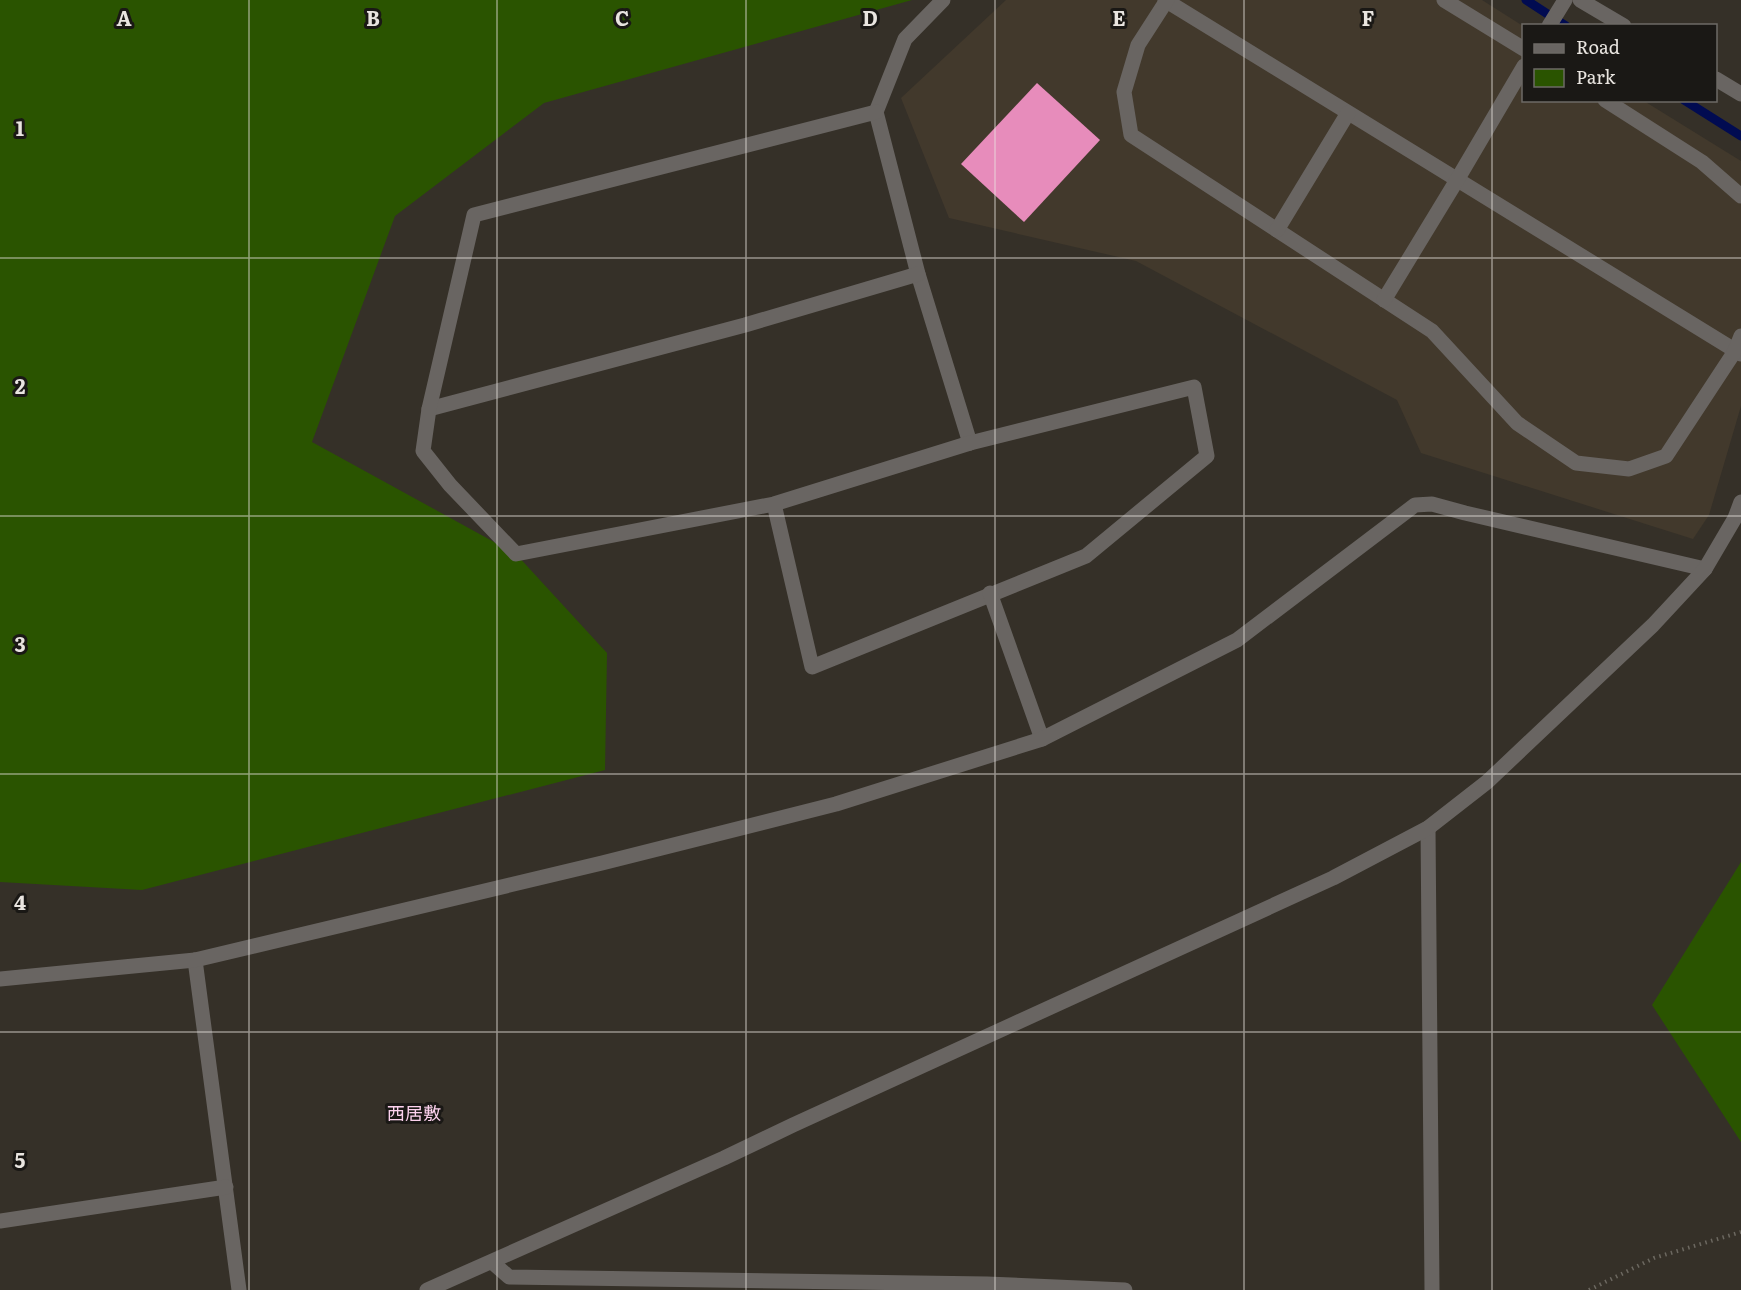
<svg xmlns="http://www.w3.org/2000/svg" width="1741" height="1290" viewBox="0 0 1741 1290" font-family="Literata,'Noto Sans JP',serif">
<style>
.built{fill:#42392c}
.green{fill:#2a5400}
.lines{fill:none;stroke-linecap:round;stroke-linejoin:round}
.stream{stroke:#010b51;stroke-width:9}
.building{fill:#e78cbb}
.path{stroke:#6c6860;stroke-width:4;stroke-dasharray:1.5 4.5;stroke-linecap:butt}
.minor{stroke:#696562;stroke-width:15}
.grid{fill:none;stroke:#e9e5e0;stroke-width:1.5;stroke-opacity:0.55}
.labels{text-anchor:middle;dominant-baseline:central;stroke-width:6;stroke-linejoin:round;paint-order:stroke}
.quarter-label{font-size:18px;fill:#fcd1ed;stroke:#1a1815}
.grid-label{font-size:20px;text-anchor:middle;font-weight:bold;fill:#e9e5e0;stroke:#1a1815;stroke-width:6;stroke-linejoin:round;paint-order:stroke}
</style>
<rect width="100%" height="100%" fill="#353028"/>
<!-- built -->
<path class="built" d="M1006 0H1482L1523 26 1524 100 1644 101 1741 161V406L1709 515 1693 539 1421 453 1397 400 1136 261 949 218 901 98Z"/>
<!-- green -->
<g class="green">
<path d="M0 0H912L544 103 395 216 312 442 516 554 607 653 605 770 142 890 0 882Z"/>
<path d="M1741 862V1142L1652 1005Z"/>
</g>
<g class="lines">
<!-- stream -->
<g class="stream">
<path d="M1526 0 1566 26"/>
<path d="M1684 100 1741 136"/>
</g>
</g>
<!-- building -->
<path class="building" d="M1037 83 1100 140 1024 222 961 164Z"/>
<g class="lines">
<!-- path -->
<path class="path" d="M1589 1290 1654 1258 1741 1232"/>
<!-- minor -->
<g class="minor">
<path d="M943 0 905 39 876 112 918 274 970 443"/>
<path d="M1165 0 1741 354"/>
<path d="M1167 0 1138 45 1124 92 1131 135 1432 331 1517 423 1576 463 1629 469 1666 456 1735 351 1741 336"/>
<path d="M1444 0 1524 49"/>
<path d="M1580 0 1624 26"/>
<path d="M1549 26 1565 0"/>
<path d="M1716 79 1741 94"/>
<path d="M1605 100 1702 162 1741 196"/>
<path d="M1277 230 1348 113"/>
<path d="M1384 300 1457 180 1524 66"/>
<path d="M429 409 745 325 918 274"/>
<path d="M774 504 812 667 1086 556 1207 456 1194 387 970 443 774 504 516 554 450 485 423 451 429 409 474 215 876 112"/>
<path d="M990 593 1042 739"/>
<path d="M1428 828 1432 1290"/>
<path d="M195 960 239 1290"/>
<path d="M0 979 195 960 602 863 836 804 1042 739 1237 640 1415 505 1432 504 1465 513 1705 569"/>
<path d="M0 1221 226 1187"/>
<path d="M492 1262 509 1277 987 1284 1125 1290"/>
<path d="M427 1290 724 1158 793 1125 1333 878 1428 828 1487 782 1653 625 1705 569 1735 518 1741 502"/>
</g>
</g>
<!-- grid -->
<path class="grid" d="M249 0V1290M497 0V1290M746 0V1290M995 0V1290M1244 0V1290M1492 0V1290M0 258H1741M0 516H1741M0 774H1741M0 1032H1741"/>
<g class="labels">
<!-- quarter labels -->
<g class="quarter-label">
<text x="414" y="1112">西居敷</text>
</g>
</g>
<g class="grid-label">
<text x="124" y="26">A</text>
<text x="373" y="26">B</text>
<text x="622" y="26">C</text>
<text x="870" y="26">D</text>
<text x="1119" y="26">E</text>
<text x="1368" y="26">F</text>
<text x="20" y="136">1</text>
<text x="20" y="394">2</text>
<text x="20" y="652">3</text>
<text x="20" y="910">4</text>
<text x="20" y="1168">5</text>
</g>
<!-- legend -->
<rect x="1522" y="24" width="195" height="78" fill="#1a1815" stroke="#6d6a66" stroke-width="1.5"/>
<rect x="1534" y="44" width="30" height="9" fill="#696562" stroke="#6d6a66" stroke-width="1.5"/>
<text x="1576" y="54" font-size="18" fill="#e9e5e0">Road</text>
<rect x="1534" y="69" width="30" height="18" fill="#2a5400" stroke="#6d6a66" stroke-width="1.5"/>
<text x="1576" y="84" font-size="18" fill="#e9e5e0">Park</text>
</svg>
